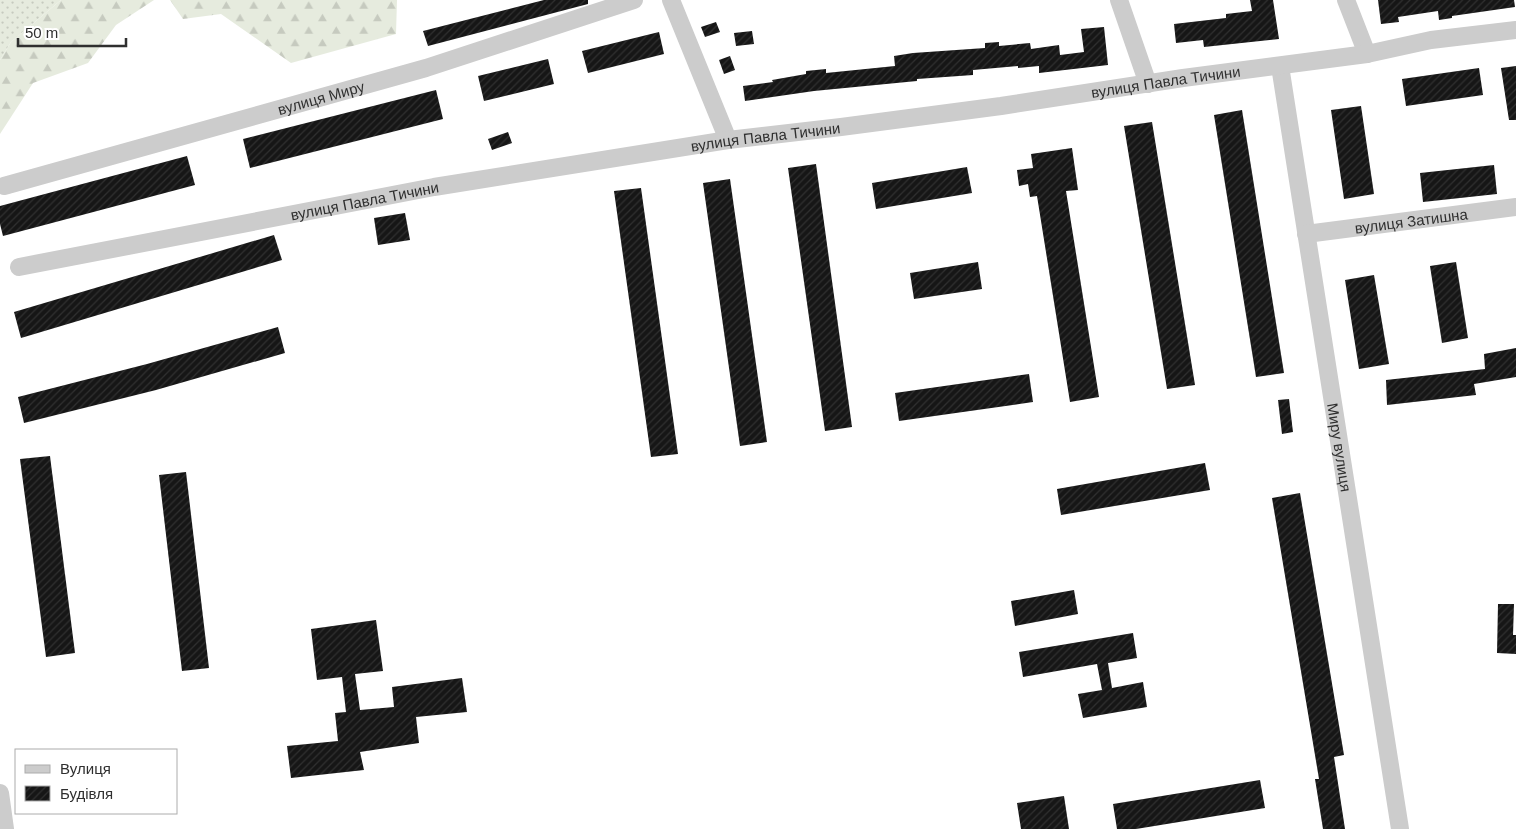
<svg xmlns="http://www.w3.org/2000/svg" width="1516" height="829" viewBox="0 0 1516 829" font-family="Helvetica,sans-serif">
<style>
.grass{fill:url(#grass-dots)}
.forest{fill:url(#forest-firs)}
.building{fill:url(#building-hatch)}
.lines{fill:none;stroke-linecap:round;stroke-linejoin:round}
.minor{stroke:#ccc;stroke-width:18}
.labels{text-anchor:middle;dominant-baseline:central;stroke-width:5;stroke-linejoin:round;paint-order:stroke}
.street-label{font-size:15px;fill:#2f2f2f;stroke:#fff}
</style>
<defs>
<pattern id="grass-dots" width="8" height="8" patternUnits="userSpaceOnUse" patternTransform="scale(1.25)"><rect width="8" height="8" fill="#e6ebde"/><path d="M2 2h.1M6 6h.1" fill="none" stroke="#c6cabf" stroke-width="1.8" stroke-linecap="round"/></pattern>
<pattern id="forest-firs" width="22" height="20" patternUnits="userSpaceOnUse" patternTransform="scale(1.25)"><rect width="22" height="20" fill="#e6ebde"/><path d="M5 1l3.5 6h-7zM16 11l3.5 6h-7z" fill="#c6cabf"/></pattern>
<pattern id="building-hatch" width="6" height="6" patternUnits="userSpaceOnUse" patternTransform="scale(1.25)"><rect width="6" height="6" fill="#161616"/><path d="M-1 1l2-2M0 6l6-6M5 7l2-2" fill="none" stroke="#303030"/></pattern>
</defs>
<rect width="100%" height="100%" fill="#fff"/>
<!-- grass -->
<path class="grass" d="M0 0H61L11 42 0 60Z"/>
<!-- forest -->
<g class="forest">
<path d="M61 0H154L116 25 88 63 33 83 0 134V60L11 42Z"/>
<path d="M170 0H397L396 34 291 63 221 14 183 19Z"/>
</g>
<!-- building -->
<g class="building">
<path d="M544 0H588V4L428 46 423 31Z"/>
<path d="M1250 0H1273L1279 39 1204 47 1203 40 1176 43 1174 24 1226 18V14L1252 11Z"/>
<path d="M1378 0H1514L1515 7 1452 16V18L1439 20 1438 11 1398 17 1399 22 1381 24Z"/>
<path d="M716 22 720 32 705 37 701 27Z"/>
<path d="M1104 27 1108 65 1039 73V66L1018 68V66L973 70V75L917 79V81L814 91 745 101 743 86 773 82 772 80 806 74V71L826 69V73L895 66 894 56 913 53 985 48V43L999 42V46L1030 43 1031 49 1059 45 1060 55 1084 52 1081 29Z"/>
<path d="M752 31 754 44 736 46 734 33Z"/>
<path d="M659 32 664 54 588 73 582 51Z"/>
<path d="M730 56 735 70 724 74 719 60Z"/>
<path d="M548 59 554 84 484 101 478 76Z"/>
<path d="M1516 66V120H1509L1501 68Z"/>
<path d="M1479 68 1483 95 1406 106 1402 79Z"/>
<path d="M436 90 443 119 250 168 243 139Z"/>
<path d="M1361 106 1374 194 1344 199 1331 110Z"/>
<path d="M1242 110 1284 373 1256 377 1214 115Z"/>
<path d="M1152 122 1195 385 1167 389 1124 126Z"/>
<path d="M508 132 512 143 492 150 488 139Z"/>
<path d="M1072 148 1078 190 1066 191 1099 397 1070 402 1037 196 1030 197 1028 184 1019 186 1017 170 1033 168 1031 154Z"/>
<path d="M187 156 195 185 3 236 0 224V206Z"/>
<path d="M816 164 852 427 825 431 788 168Z"/>
<path d="M1494 165 1497 194 1423 202 1420 173Z"/>
<path d="M967 167 972 193 876 209 872 183Z"/>
<path d="M730 179 767 442 740 446 703 183Z"/>
<path d="M641 188 678 454 651 457 614 191Z"/>
<path d="M405 213 410 240 378 245 374 218Z"/>
<path d="M274 235 282 260 21 338 14 312Z"/>
<path d="M978 262 982 289 914 299 910 273Z"/>
<path d="M1456 262 1468 338 1442 343 1430 266Z"/>
<path d="M1374 275 1389 364 1359 369 1345 280Z"/>
<path d="M278 327 285 353 156 390 24 423 18 397 147 364Z"/>
<path d="M1516 348V377L1474 384 1476 395 1387 405 1386 380 1485 369 1484 354Z"/>
<path d="M1029 374 1033 402 899 421 895 393Z"/>
<path d="M1289 399 1293 432 1282 434 1278 400Z"/>
<path d="M50 456 75 653 46 657 20 459Z"/>
<path d="M1205 463 1210 490 1061 515 1057 489Z"/>
<path d="M186 472 209 668 182 671 159 475Z"/>
<path d="M1300 493 1344 755 1334 757 1345 829H1323L1315 779H1319L1272 498Z"/>
<path d="M1074 590 1078 614 1015 626 1011 601Z"/>
<path d="M1498 604H1514L1513 635H1516V654L1497 653Z"/>
<path d="M376 620 383 671 355 674 360 710 394 707 392 687 462 678 467 712 416 717 419 743 360 752 364 770 291 778 287 746 338 741 335 713 346 712 342 677 317 680 311 629Z"/>
<path d="M1133 633 1137 658 1108 663 1112 688 1143 682 1147 707 1083 718 1078 694 1102 690 1097 664 1023 677 1019 652Z"/>
<path d="M1260 780 1265 808 1136 829H1117L1113 804Z"/>
<path d="M1064 796 1069 829H1021L1017 803Z"/>
</g>
<g class="lines">
<!-- minor -->
<g class="minor">
<path d="M671 0 728 140"/>
<path d="M1119 0 1148 84"/>
<path d="M1346 0 1367 54"/>
<path id="s1" d="M1280 66 1400 829"/>
<path id="s2" d="M4 186 426 68 634 0"/>
<path id="s3" d="M1306 234 1516 207"/>
<path id="s4" d="M19 267 434 187 728 140 841 127 1001 106 1183 78 1367 54 1431 40 1516 30"/>
<path d="M0 793 5 829"/>
</g>
</g>
<g class="labels">
<!-- street labels -->
<g class="street-label">
<text stroke="none"><textPath href="#s4" startOffset="1162">вулиця Павла Тичини</textPath></text>
<text stroke="none"><textPath href="#s2" startOffset="329">вулиця Миру</textPath></text>
<text stroke="none"><textPath href="#s4" startOffset="758">вулиця Павла Тичини</textPath></text>
<text stroke="none"><textPath href="#s4" startOffset="352">вулиця Павла Тичини</textPath></text>
<text stroke="none"><textPath href="#s3" startOffset="106">вулиця Затишна</textPath></text>
<text stroke="none"><textPath href="#s1" startOffset="386">Миру вулиця</textPath></text>
</g>
</g>
<!-- legend -->
<rect x="15" y="749" width="162" height="65" fill="#ffffff" stroke="#acacac"/>
<rect x="25" y="765" width="25" height="8" fill="#cccccc" stroke="#acacac"/>
<text x="60" y="774" font-size="15" fill="#2f2f2f">Вулиця</text>
<rect x="25" y="786" width="25" height="15" fill="url(#building-hatch)" stroke="#acacac"/>
<text x="60" y="799" font-size="15" fill="#2f2f2f">Будівля</text>
<!-- scale -->
<path d="M18 38v8h108v-8" fill="none" stroke="#2f2f2f" stroke-width="2.5"/>
<text x="25" y="38" font-size="15" fill="#2f2f2f" stroke="#ffffff" stroke-width="4" paint-order="stroke">50 m</text>
</svg>
